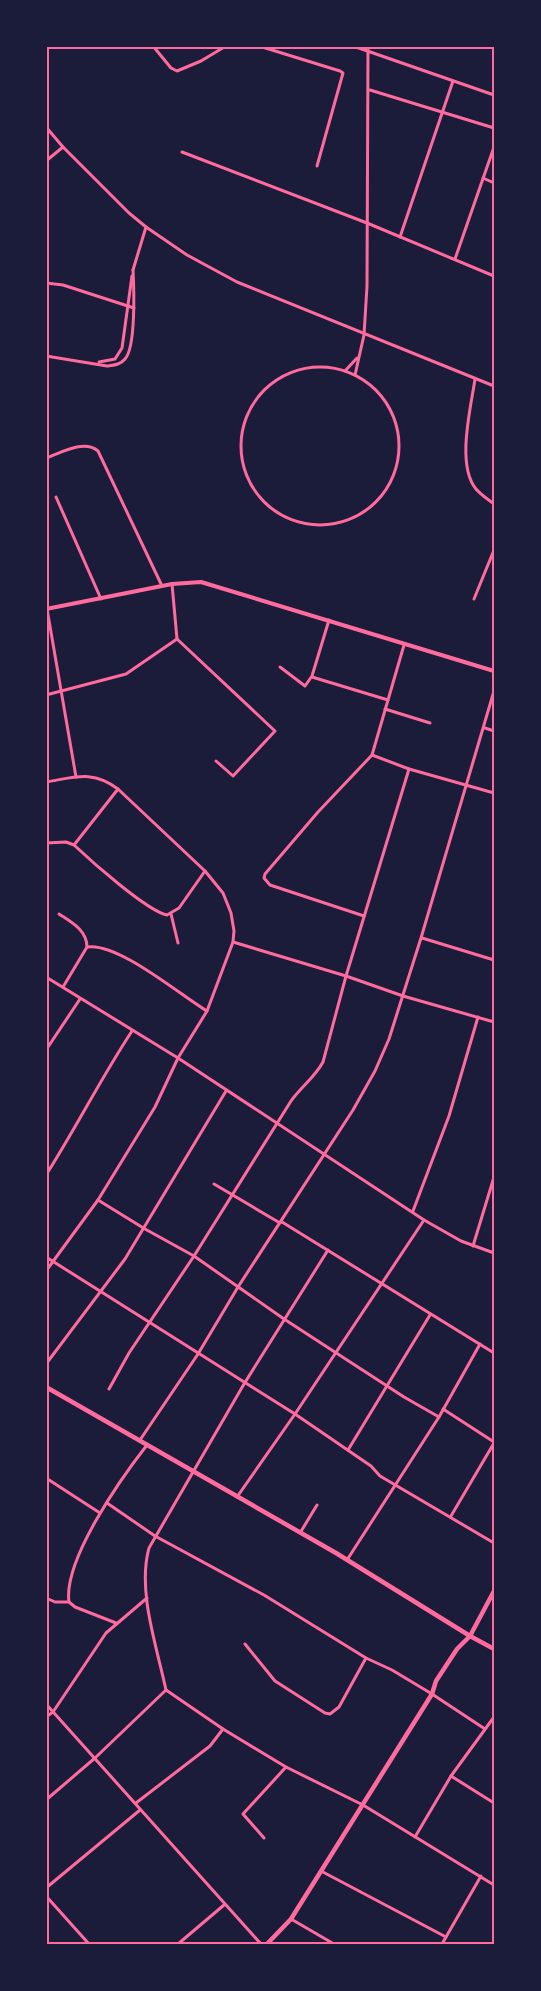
<svg xmlns="http://www.w3.org/2000/svg" width="541" height="1991" viewBox="0 0 541 1991" font-family="'DM Sans',sans-serif">
<style>
.lines{fill:none;stroke-linecap:round;stroke-linejoin:round}
.minor{stroke:#ff6b9d;stroke-width:3}
.tertiary{stroke:#ff6b9d;stroke-width:4}
.secondary{stroke:#ff6b9d;stroke-width:4.5}
.neatline{fill:none;stroke:#ff6b9d;stroke-width:2}
</style>
<rect width="100%" height="100%" fill="#1b1b3a"/>
<g class="lines">
<!-- minor -->
<g class="minor">
<path d="M153 46 171 68 177 71 201 61 226 46"/>
<path d="M259 46 340 71 343 73 317 166"/>
<path d="M353 46 494 95"/>
<path d="M370 90 494 128"/>
<path d="M46 127 63 147 129 213 146 227 187 255 237 282 494 386"/>
<path d="M182 152 367 223 494 276"/>
<path d="M46 161 63 147"/>
<path d="M483 178 494 183"/>
<path d="M400 237 453 81"/>
<path d="M455 259 494 147"/>
<path d="M133 270 146 227"/>
<path d="M46 283 63 285 134 308"/>
<path d="M46 356 107 366C114 365 120 365 125 359 136 347 134 288 133 270"/>
<path d="M99 362 115 359 122 348 132 276"/>
<circle cx="320" cy="446" r="79"/>
<path d="M345 371 357 358"/>
<path d="M355 375 364 335 367 286 368 46"/>
<path d="M475 379C471 407 456 465 476 489 481 495 489 500 494 504"/>
<path d="M46 458C61 453 84 439 98 451L162 586"/>
<path d="M56 497 101 599"/>
<path d="M172 584 177 639"/>
<path d="M474 599 494 550"/>
<path d="M47 609 76 777"/>
<path d="M177 639 275 731 233 776 216 761"/>
<path d="M280 667 305 686 312 676 329 620"/>
<path d="M312 677 388 700"/>
<path d="M46 695 126 674 177 639"/>
<path d="M385 709 430 723"/>
<path d="M485 728 494 731"/>
<path d="M372 755 409 769 494 793"/>
<path d="M46 782C76 777 93 770 118 789L205 871 223 893 231 913 234 931 233 942 207 1011 178 1058 155 1107 98 1200 46 1271"/>
<path d="M46 843 66 842 74 845C91 861 147 911 167 915L179 908 205 871"/>
<path d="M74 845 118 789"/>
<path d="M59 914C71 922 87 930 87 947L63 987"/>
<path d="M171 914 178 943"/>
<path d="M364 916 270 885 264 878 265 874 318 812 372 755 404 645"/>
<path d="M422 938 494 960"/>
<path d="M233 942 346 976 403 996 494 1022"/>
<path d="M87 947C118 942 180 995 207 1011"/>
<path d="M46 977 178 1058 424 1220 461 1241 494 1253"/>
<path d="M46 1050 80 999"/>
<path d="M46 1175C76 1128 101 1078 132 1031"/>
<path d="M214 1184 280 1223"/>
<path d="M98 1200 145 1229 194 1256 284 1319 404 1397 439 1417"/>
<path d="M413 1211 449 1116 478 1017"/>
<path d="M282 1222 494 1353"/>
<path d="M473 1246 494 1177"/>
<path d="M46 1257 295 1414 371 1466 380 1476 494 1543"/>
<path d="M46 1364 125 1259 226 1091"/>
<path d="M109 1389 129 1353 194 1256 291 1101C301 1087 315 1077 323 1062L346 976 409 769"/>
<path d="M443 1409 494 1442"/>
<path d="M140 1440 198 1354 238 1287 353 1110 375 1071 389 1039 421 938 494 691"/>
<path d="M348 1450 430 1315"/>
<path d="M46 1478 100 1513"/>
<path d="M237 1497 295 1414 424 1220"/>
<path d="M107 1503 155 1536 264 1595 366 1658 392 1670 432 1694 485 1729"/>
<path d="M451 1516 494 1443"/>
<path d="M300 1533 317 1505"/>
<path d="M347 1560 439 1417 480 1344"/>
<path d="M46 1598 55 1602H69"/>
<path d="M116 1623 75 1607 69 1602C63 1560 122 1477 147 1445"/>
<path d="M245 1644 275 1681 325 1713 330 1714 339 1707 366 1658"/>
<path d="M166 1690C157 1647 137 1591 149 1548L244 1384 328 1250"/>
<path d="M166 1690 223 1729 286 1767 363 1805 494 1885"/>
<path d="M46 1704 261 1944"/>
<path d="M46 1717 53 1712 106 1633 147 1598"/>
<path d="M451 1776 494 1803"/>
<path d="M46 1800 95 1758 166 1690"/>
<path d="M136 1803 210 1746 223 1729"/>
<path d="M415 1837 451 1776 494 1717"/>
<path d="M264 1838 243 1814 286 1767"/>
<path d="M321 1871 446 1937"/>
<path d="M46 1888 140 1810"/>
<path d="M46 1896 89 1944"/>
<path d="M291 1919 334 1944"/>
<path d="M178 1944 224 1905"/>
<path d="M442 1944 481 1876"/>
</g>
<!-- tertiary -->
<path class="tertiary" d="M46 609 172 584 201 582 494 671"/>
<!-- secondary -->
<g class="secondary">
<path d="M46 1387 336 1553 470 1636 494 1649"/>
<path d="M267 1944 291 1919 432 1694 436 1681 457 1649 470 1636 494 1591"/>
</g>
</g>
<!-- border -->
<rect width="541" height="1991" fill="none" stroke="#1b1b3a" stroke-width="96"/>
<rect x="48" y="48" width="445" height="1895" class="neatline"/>
</svg>
